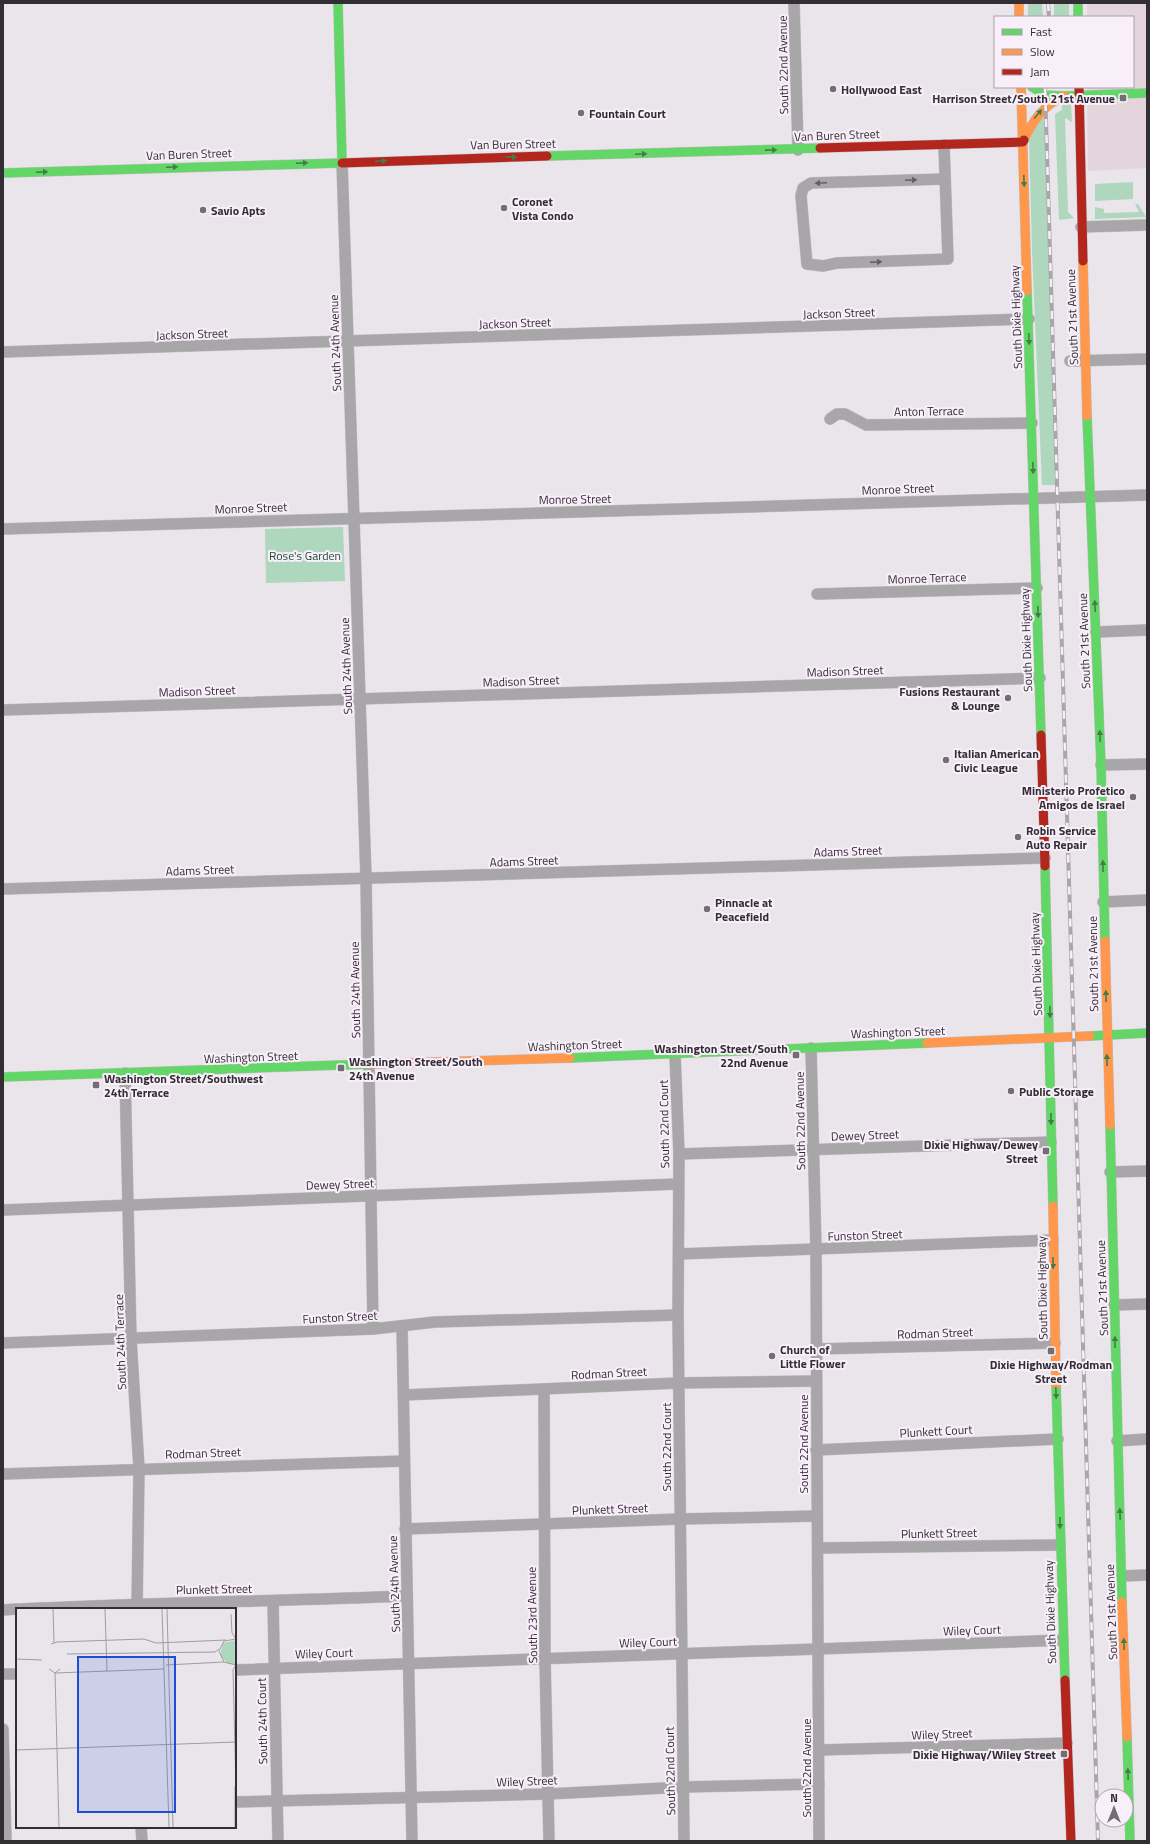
<svg xmlns="http://www.w3.org/2000/svg" width="1150" height="1844" viewBox="0 0 1150 1844" font-family="'Titillium Web',sans-serif">
<style>
.commercial{fill:#e4d5dd}
.green{fill:#aed7bd}
.lines{fill:none;stroke-linecap:round;stroke-linejoin:round}
.street-casing{stroke:#c4c1c5;stroke-width:12}
.fast-casing{stroke:#c4c1c5;stroke-width:10}
.slow-casing{stroke:#c4c1c5;stroke-width:10}
.jam-casing{stroke:#c4c1c5;stroke-width:10}
.street{stroke:#a9a6a9;stroke-width:11}
.fast{stroke:#63d668;stroke-width:9}
.slow{stroke:#ff974d;stroke-width:9}
.jam{stroke:#b3261e;stroke-width:9}
.rail-casing{stroke:#a9a6a9;stroke-width:4}
.rail{stroke:#f9effa;stroke-width:2.5;stroke-dasharray:8;stroke-linecap:butt}
.oneway{fill:#487a4b}
.oneway2{fill:#625e62}
.poi-dot{fill:#726e73;stroke:#f9effa;stroke-width:1.5}
.labels{text-anchor:middle;dominant-baseline:central;stroke-width:4;stroke-linejoin:round;paint-order:stroke}
.street-label{font-size:12px;fill:#322e33;stroke:#f9effa}
.poi-label{font-size:12px;font-weight:bold;fill:#322e33;stroke:#f9effa;text-anchor:start}
.park-label{font-size:12px;fill:#224a31;stroke:#f9effa}
.inset-road{fill:none;stroke:#a09ca1;stroke-width:1}
.view{fill:#1d4ed8;fill-opacity:0.15;stroke:#1d4ed8;stroke-width:2}
.inset-edge{fill:none;stroke:#322e33;stroke-width:2}
</style>
<rect width="100%" height="100%" fill="#eae5ea"/>
<!-- commercial -->
<path class="commercial" d="M1087 3H1147V168L1088 171 1087 87H1133V17H1087Z"/>
<!-- green -->
<g class="green">
<path d="M1028 3H1042L1043 17H1028Z"/>
<rect x="1054" y="3" width="15" height="14"/>
<path d="M1062 101 1071 102 1072 122 1065 118 1068 212 1074 218 1059 220 1055 114 1062 110Z"/>
<path d="M1046 113 1057 485H1042L1032 250 1029 136Z"/>
<path d="M1133 182V199L1095 201V184Z"/>
<path d="M1135 204H1138L1146 217 1095 219V207L1104 209V213L1139 212Z"/>
<path d="M343 527 345 581 266 583 265 529Z"/>
</g>
<g class="lines">
<defs>
<g id="street">
<path d="M794 3 798 150"/>
<path d="M944 145 948 259 837 263 823 266 807 264 801 196 803 188 811 183 945 179"/>
<path d="M342 162 366 878 373 1329"/>
<path d="M1081 227 1147 225"/>
<path d="M3 352 1029 319"/>
<path d="M1070 361 1147 359"/>
<path d="M830 419 837 414H845L866 425 1032 423"/>
<path d="M3 529 1147 495"/>
<path d="M817 594 1037 588"/>
<path d="M1096 632 1147 630"/>
<path d="M3 710 1040 678"/>
<path d="M1101 765 1147 764"/>
<path d="M3 889 1045 858"/>
<path d="M1103 902 1147 900"/>
<path d="M811 1048 816 1250 819 1841"/>
<path d="M675 1054 679 1154 678 1315 684 1841"/>
<path d="M125 1073 131 1339 139 1468 137 1609"/>
<path d="M679 1154 1051 1142"/>
<path d="M1110 1172 1147 1171"/>
<path d="M3 1210 678 1184"/>
<path d="M679 1254 1053 1240"/>
<path d="M1114 1305 1147 1304"/>
<path d="M402 1326 412 1841"/>
<path d="M3 1343 373 1329 435 1322 678 1315"/>
<path d="M816 1349 1055 1343"/>
<path d="M544 1389 545 1659 549 1841"/>
<path d="M404 1395 678 1383 816 1381"/>
<path d="M1117 1441 1147 1439"/>
<path d="M816 1450 1058 1439"/>
<path d="M3 1474 404 1461"/>
<path d="M405 1529 680 1519 817 1516"/>
<path d="M818 1548 1060 1545"/>
<path d="M1122 1576 1147 1575"/>
<path d="M273 1601 278 1841"/>
<path d="M21 1609C149 1603 278 1601 407 1596"/>
<path d="M3 1610 17 1609"/>
<path d="M235 1670 1063 1640"/>
<path d="M3 1674H17"/>
<path d="M3 1729 6 1841"/>
<path d="M819 1750 1067 1743"/>
<path d="M235 1802 548 1794 684 1787 819 1784"/>
<path d="M141 1827 142 1841"/>
</g>
<g id="fast">
<path d="M338 3 342 162"/>
<path d="M1078 3V17"/>
<path d="M1032 87 1045 95 1064 96 1147 93"/>
<path d="M547 156 820 148"/>
<path d="M3 173 342 163"/>
<path d="M1027 291 1041 735"/>
<path d="M1087 416 1101 765 1105 941"/>
<path d="M1045 866 1053 1206"/>
<path d="M1090 1036 1147 1033"/>
<path d="M570 1058 927 1043"/>
<path d="M3 1077 370 1064"/>
<path d="M1110 1125 1122 1602"/>
<path d="M1056 1384 1065 1680"/>
<path d="M1127 1737 1130 1841"/>
</g>
<g id="slow">
<path d="M1019 3V17"/>
<path d="M1021 87 1027 291"/>
<path d="M1024 140C1033 120 1044 105 1064 96"/>
<path d="M1083 261 1087 416"/>
<path d="M1105 941 1110 1125"/>
<path d="M927 1043 1090 1036"/>
<path d="M370 1064 570 1058"/>
<path d="M1053 1206 1056 1384"/>
<path d="M1122 1602 1127 1737"/>
</g>
<g id="jam">
<path d="M1079 87 1083 261"/>
<path d="M820 148 1023 142 1024 140"/>
<path d="M342 163 547 156"/>
<path d="M1041 735 1045 866"/>
<path d="M1065 1680 1071 1841"/>
</g>
</defs>
<!-- street casing -->
<use href="#street" class="street-casing"/>
<!-- fast casing -->
<use href="#fast" class="fast-casing"/>
<!-- slow casing -->
<use href="#slow" class="slow-casing"/>
<!-- jam casing -->
<use href="#jam" class="jam-casing"/>
<!-- street -->
<use href="#street" class="street"/>
<!-- fast -->
<use href="#fast" class="fast"/>
<!-- slow -->
<use href="#slow" class="slow"/>
<!-- jam -->
<use href="#jam" class="jam"/>
<defs>
<g id="rail">
<path d="M1048 3 1049 17"/>
<path d="M1045 87 1098 1841"/>
</g>
</defs>
<!-- rail casing -->
<use href="#rail" class="rail-casing"/>
<!-- rail -->
<use href="#rail" class="rail"/>
</g>
<!-- one-way arrows -->
<defs><path id="oneway-solid" d="M-6-.8H1V-3.2L6.5 0L1 3.2V.8H-6Z"/></defs>
<g class="oneway">
<use href="#oneway-solid" transform="translate(1038 114) rotate(-50)"/>
<use href="#oneway-solid" transform="translate(771 150) rotate(-1)"/>
<use href="#oneway-solid" transform="translate(641 154) rotate(-2)"/>
<use href="#oneway-solid" transform="translate(511 157) rotate(-1)"/>
<use href="#oneway-solid" transform="translate(381 161) rotate(-2)"/>
<use href="#oneway-solid" transform="translate(302 163) rotate(-2)"/>
<use href="#oneway-solid" transform="translate(172 167) rotate(-2)"/>
<use href="#oneway-solid" transform="translate(42 172) rotate(-2)"/>
<use href="#oneway-solid" transform="translate(1024 181) rotate(88)"/>
<use href="#oneway-solid" transform="translate(1029 339) rotate(88)"/>
<use href="#oneway-solid" transform="translate(1033 468) rotate(88)"/>
<use href="#oneway-solid" transform="translate(1095 606) rotate(-93)"/>
<use href="#oneway-solid" transform="translate(1038 612) rotate(88)"/>
<use href="#oneway-solid" transform="translate(1100 736) rotate(-92)"/>
<use href="#oneway-solid" transform="translate(1103 866) rotate(-91)"/>
<use href="#oneway-solid" transform="translate(1106 996) rotate(-91)"/>
<use href="#oneway-solid" transform="translate(1050 1012) rotate(89)"/>
<use href="#oneway-solid" transform="translate(1107 1060) rotate(-92)"/>
<use href="#oneway-solid" transform="translate(1051 1119) rotate(89)"/>
<use href="#oneway-solid" transform="translate(1053 1263) rotate(89)"/>
<use href="#oneway-solid" transform="translate(1115 1342) rotate(-91)"/>
<use href="#oneway-solid" transform="translate(1056 1393) rotate(88)"/>
<use href="#oneway-solid" transform="translate(1120 1514) rotate(-92)"/>
<use href="#oneway-solid" transform="translate(1060 1523) rotate(89)"/>
<use href="#oneway-solid" transform="translate(1124 1644) rotate(-92)"/>
<use href="#oneway-solid" transform="translate(1128 1774) rotate(-92)"/>
</g>
<g class="oneway2">
<use href="#oneway-solid" transform="translate(911 180) rotate(-2)"/>
<use href="#oneway-solid" transform="translate(821 183) rotate(178)"/>
<use href="#oneway-solid" transform="translate(876 262) rotate(-2)"/>
</g>
<!-- markers -->
<g class="poi-dot">
<circle cx="833" cy="89" r="4"/>
<rect x="1119" y="94" width="8" height="8" rx="2"/>
<circle cx="581" cy="113" r="4"/>
<circle cx="504" cy="208" r="4"/>
<circle cx="203" cy="210" r="4"/>
<circle cx="1008" cy="698" r="4"/>
<circle cx="946" cy="760" r="4"/>
<circle cx="1133" cy="797" r="4"/>
<circle cx="1018" cy="837" r="4"/>
<circle cx="707" cy="909" r="4"/>
<rect x="792" y="1051" width="8" height="8" rx="2"/>
<rect x="337" y="1064" width="8" height="8" rx="2"/>
<rect x="92" y="1081" width="8" height="8" rx="2"/>
<circle cx="1011" cy="1091" r="4"/>
<rect x="1042" y="1147" width="8" height="8" rx="2"/>
<rect x="1047" y="1347" width="8" height="8" rx="2"/>
<circle cx="772" cy="1356" r="4"/>
<rect x="1060" y="1750" width="8" height="8" rx="2"/>
</g>
<g class="labels">
<!-- street labels -->
<g class="street-label">
<text transform="translate(783 65) rotate(-91)">South 22nd Avenue</text>
<text transform="translate(837 135) rotate(-2)">Van Buren Street</text>
<text transform="translate(513 144) rotate(-1)">Van Buren Street</text>
<text transform="translate(189 154) rotate(-2)">Van Buren Street</text>
<text transform="translate(839 313) rotate(-2)">Jackson Street</text>
<text transform="translate(1016 317) rotate(-92)">South Dixie Highway</text>
<text transform="translate(1072 317) rotate(-92)">South 21st Avenue</text>
<text transform="translate(515 323) rotate(-2)">Jackson Street</text>
<text transform="translate(192 334) rotate(-2)">Jackson Street</text>
<text transform="translate(335 343) rotate(-92)">South 24th Avenue</text>
<text transform="translate(929 411) rotate(-1)">Anton Terrace</text>
<text transform="translate(898 489) rotate(-2)">Monroe Street</text>
<text transform="translate(575 499) rotate(-1)">Monroe Street</text>
<text transform="translate(251 508) rotate(-2)">Monroe Street</text>
<text transform="translate(927 578) rotate(-2)">Monroe Terrace</text>
<text transform="translate(1026 640) rotate(-92)">South Dixie Highway</text>
<text transform="translate(1084 641) rotate(-92)">South 21st Avenue</text>
<text transform="translate(346 666) rotate(-92)">South 24th Avenue</text>
<text transform="translate(845 671) rotate(-2)">Madison Street</text>
<text transform="translate(521 681) rotate(-2)">Madison Street</text>
<text transform="translate(197 691) rotate(-2)">Madison Street</text>
<text transform="translate(848 851) rotate(-2)">Adams Street</text>
<text transform="translate(524 861) rotate(-2)">Adams Street</text>
<text transform="translate(200 870) rotate(-2)">Adams Street</text>
<text transform="translate(1036 964) rotate(-92)">South Dixie Highway</text>
<text transform="translate(1093 964) rotate(-91)">South 21st Avenue</text>
<text transform="translate(355 990) rotate(-91)">South 24th Avenue</text>
<text transform="translate(898 1032) rotate(-2)">Washington Street</text>
<text transform="translate(575 1045) rotate(-2)">Washington Street</text>
<text transform="translate(251 1057) rotate(-2)">Washington Street</text>
<text transform="translate(800 1121) rotate(-91)">South 22nd Avenue</text>
<text transform="translate(664 1124) rotate(-91)">South 22nd Court</text>
<text transform="translate(865 1135) rotate(-2)">Dewey Street</text>
<text transform="translate(340 1184) rotate(-2)">Dewey Street</text>
<text transform="translate(865 1235) rotate(-2)">Funston Street</text>
<text transform="translate(1042 1288) rotate(-91)">South Dixie Highway</text>
<text transform="translate(1102 1288) rotate(-92)">South 21st Avenue</text>
<text transform="translate(340 1317) rotate(-3)">Funston Street</text>
<text transform="translate(935 1333) rotate(-2)">Rodman Street</text>
<text transform="translate(120 1342) rotate(-92)">South 24th Terrace</text>
<text transform="translate(609 1373) rotate(-3)">Rodman Street</text>
<text transform="translate(936 1431) rotate(-3)">Plunkett Court</text>
<text transform="translate(803 1444) rotate(-90)">South 22nd Avenue</text>
<text transform="translate(666 1447) rotate(-90)">South 22nd Court</text>
<text transform="translate(203 1453) rotate(-2)">Rodman Street</text>
<text transform="translate(610 1509) rotate(-2)">Plunkett Street</text>
<text transform="translate(939 1533) rotate(-1)">Plunkett Street</text>
<text transform="translate(394 1584) rotate(-92)">South 24th Avenue</text>
<text transform="translate(214 1589) rotate(-1)">Plunkett Street</text>
<text transform="translate(1050 1612) rotate(-92)">South Dixie Highway</text>
<text transform="translate(1111 1612) rotate(-92)">South 21st Avenue</text>
<text transform="translate(532 1615) rotate(-91)">South 23rd Avenue</text>
<text transform="translate(972 1630) rotate(-2)">Wiley Court</text>
<text transform="translate(648 1642) rotate(-2)">Wiley Court</text>
<text transform="translate(324 1653) rotate(-2)">Wiley Court</text>
<text transform="translate(262 1721) rotate(-91)">South 24th Court</text>
<text transform="translate(942 1734) rotate(-2)">Wiley Street</text>
<text transform="translate(806 1768) rotate(-90)">South 22nd Avenue</text>
<text transform="translate(670 1771) rotate(-91)">South 22nd Court</text>
<text transform="translate(527 1781) rotate(-2)">Wiley Street</text>
</g>
<!-- poi labels -->
<g class="poi-label">
<text x="841" y="89">Hollywood East</text>
<text x="1115" y="98" text-anchor="end">Harrison Street/South 21st Avenue</text>
<text x="589" y="113">Fountain Court</text>
<text x="512" y="201">Coronet<tspan x="512" dy="14">Vista Condo</tspan></text>
<text x="211" y="210">Savio Apts</text>
<text x="1000" y="691" text-anchor="end">Fusions Restaurant<tspan x="1000" dy="14">&amp; Lounge</tspan></text>
<text x="954" y="753">Italian American<tspan x="954" dy="14">Civic League</tspan></text>
<text x="1125" y="790" text-anchor="end">Ministerio Profetico<tspan x="1125" dy="14">Amigos de Israel</tspan></text>
<text x="1026" y="830">Robin Service<tspan x="1026" dy="14">Auto Repair</tspan></text>
<text x="715" y="902">Pinnacle at<tspan x="715" dy="14">Peacefield</tspan></text>
<text x="788" y="1048" text-anchor="end">Washington Street/South<tspan x="788" dy="14">22nd Avenue</tspan></text>
<text x="349" y="1061">Washington Street/South<tspan x="349" dy="14">24th Avenue</tspan></text>
<text x="104" y="1078">Washington Street/Southwest<tspan x="104" dy="14">24th Terrace</tspan></text>
<text x="1019" y="1091">Public Storage</text>
<text x="1038" y="1144" text-anchor="end">Dixie Highway/Dewey<tspan x="1038" dy="14">Street</tspan></text>
<text x="780" y="1349">Church of<tspan x="780" dy="14">Little Flower</tspan></text>
<text x="1051" y="1364" text-anchor="middle">Dixie Highway/Rodman<tspan x="1051" dy="14">Street</tspan></text>
<text x="1056" y="1754" text-anchor="end">Dixie Highway/Wiley Street</text>
</g>
<!-- park labels -->
<g class="park-label">
<text x="305" y="555">Rose's Garden</text>
</g>
</g>
<!-- overview -->
<g transform="translate(16 1608)">
<rect width="220" height="220" fill="#eae5ea"/>
<path d="M220 32V56H212L204 47 207 35Z" fill="#aed7bd"/>
<path class="inset-road" d="M37 1 38 35M89 1 91 63M146 1 153 219M151 1 157 219M215 6 216 25 220 31M220 31 208 33 203 43 208 54 220 57M35 36 41 34 128 31 140 35 210 32M51 46 199 44 203 41M0 51 26 52M150 57 208 54M220 57 217 62 220 180M33 61 39 65 44 61M39 65 43 219M39 65 148 61M0 142 220 134M219 178V219"/>
<path class="view" d="M62 49H159V204H62Z"/>
<rect width="220" height="220" class="inset-edge"/>
</g>
<!-- border -->
<rect width="1150" height="1844" fill="none" stroke="#322e33" stroke-width="8"/>
<!-- legend -->
<rect x="994" y="16" width="140" height="72" fill="#f9effa" stroke="#a9a2aa"/>
<rect x="1002" y="29" width="20" height="6" fill="#63d668" stroke="#a9a2aa"/>
<text x="1030" y="36" font-size="12" fill="#322e33">Fast</text>
<rect x="1002" y="49" width="20" height="6" fill="#ff974d" stroke="#a9a2aa"/>
<text x="1030" y="56" font-size="12" fill="#322e33">Slow</text>
<rect x="1002" y="69" width="20" height="6" fill="#b3261e" stroke="#a9a2aa"/>
<text x="1030" y="76" font-size="12" fill="#322e33">Jam</text>
<!-- north arrow -->
<g transform="translate(1114 1808)"><circle r="19" fill="#f9effa" stroke="#a9a2aa"/>
<path d="M0-3L7 15L0 10L-7 15Z" fill="#726e73"/>
<text y="-6" font-size="11" font-weight="bold" text-anchor="middle" fill="#322e33">N</text>
</g>
</svg>
